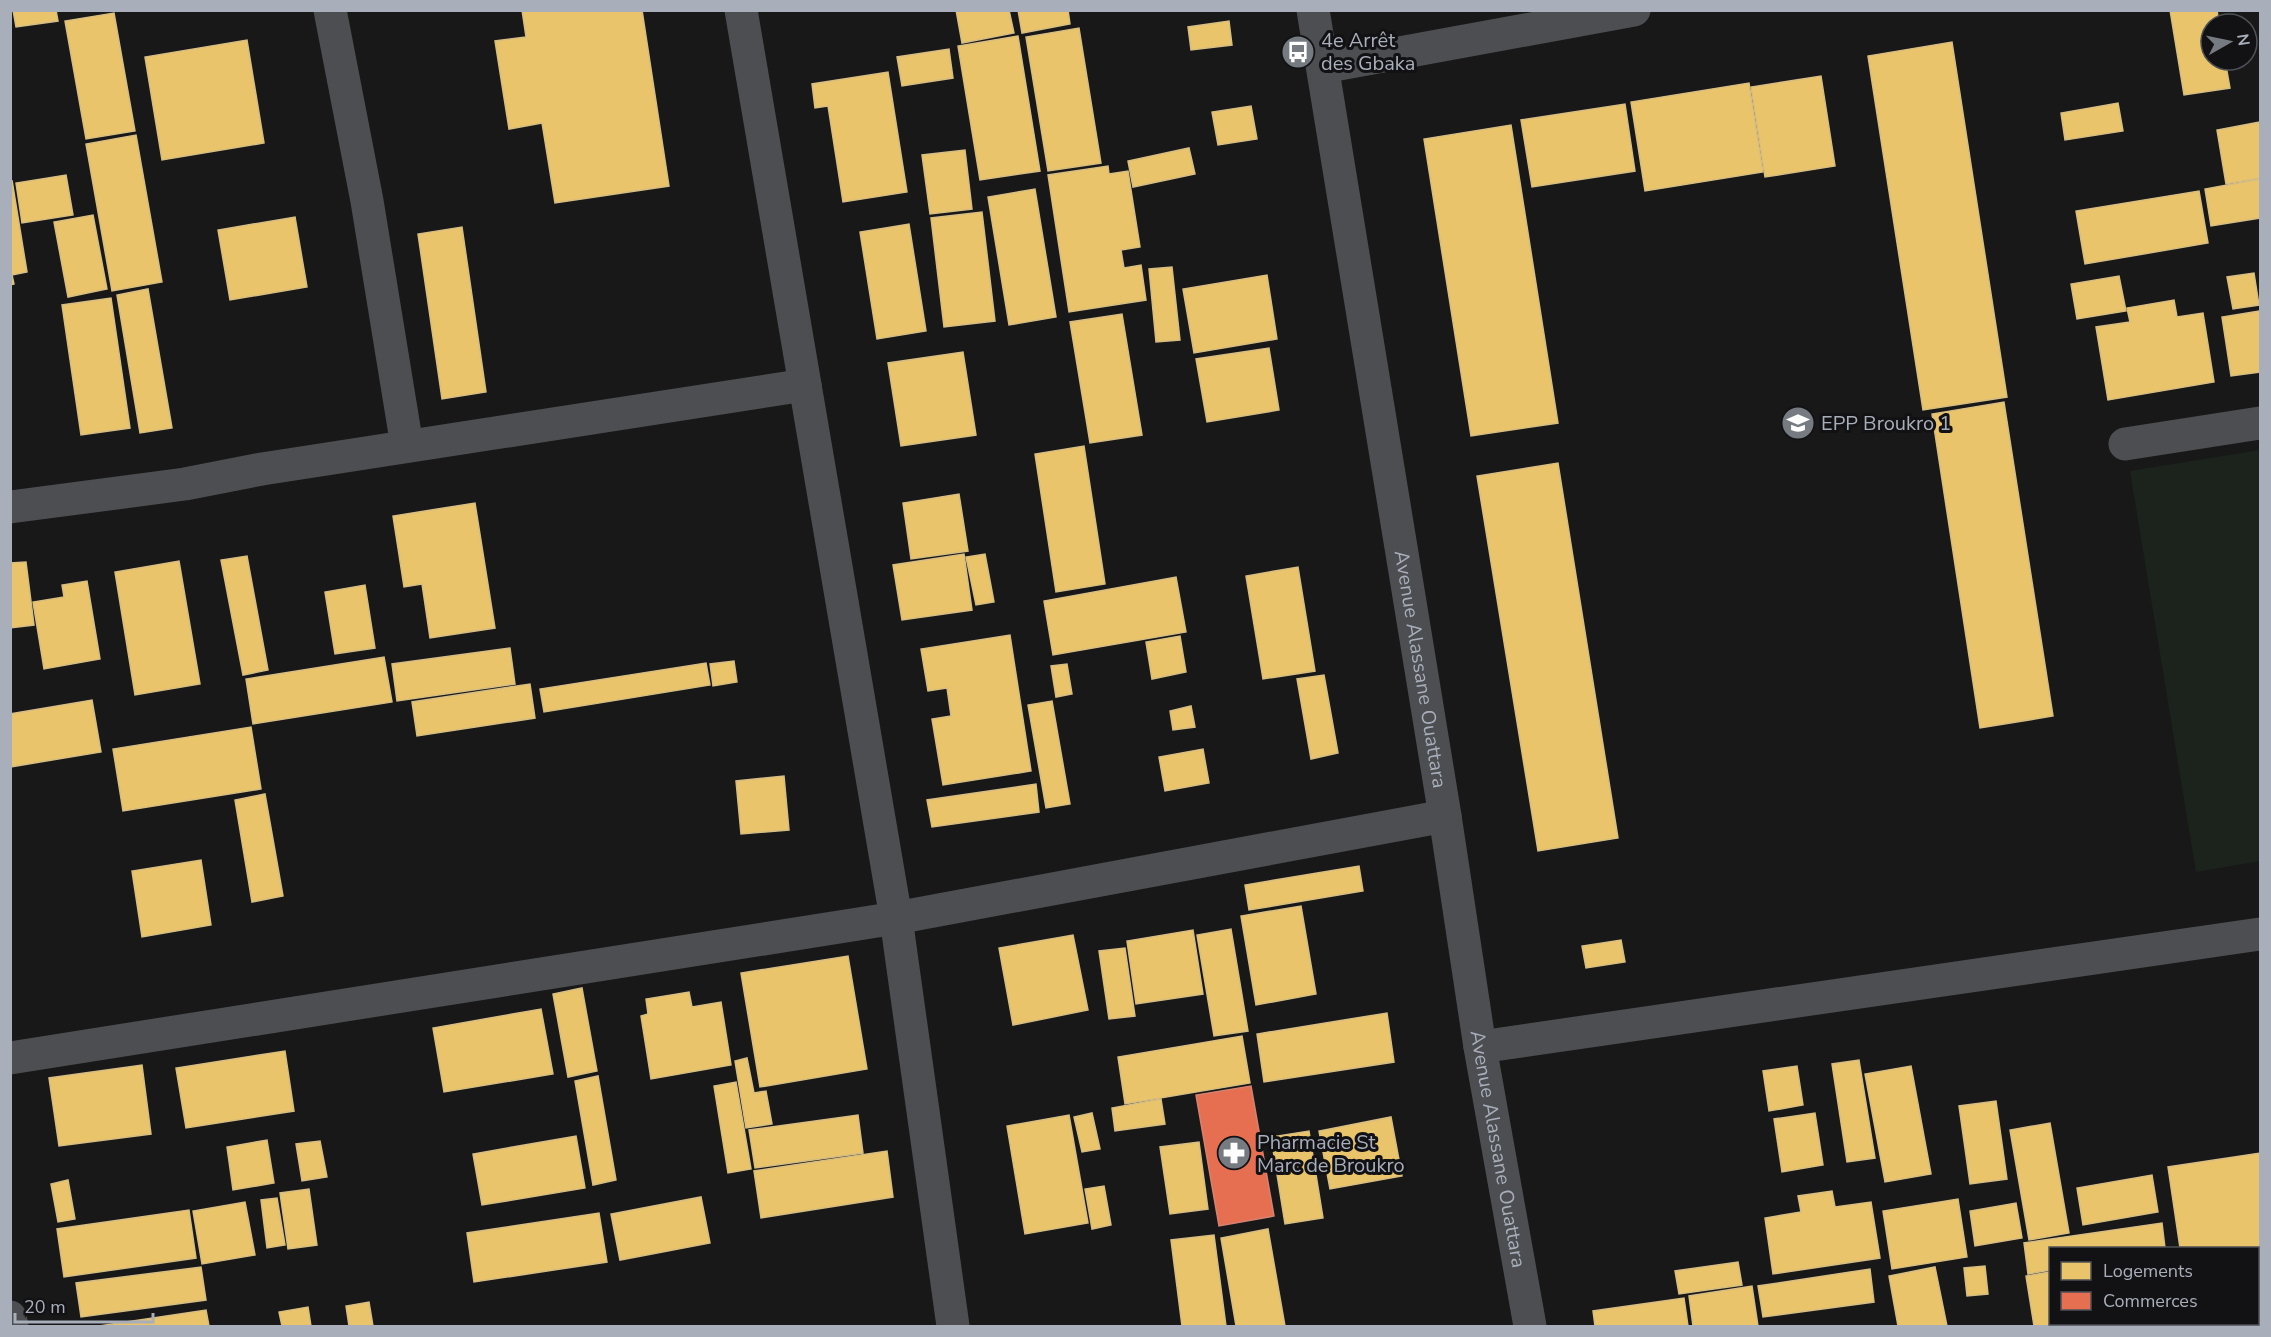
<svg xmlns="http://www.w3.org/2000/svg" width="2271" height="1337" viewBox="0 0 2271 1337" font-family="'Nunito Sans',sans-serif">
<style>
.green{fill:#1b231c}
.homes{fill:#e9c46a;stroke:#d6bd82;stroke-width:1.5}
.shops{fill:#e76f51;stroke:#d48270;stroke-width:1.5}
.lines{fill:none;stroke-linecap:round;stroke-linejoin:round}
.minor{stroke:#4c4e51;stroke-width:33}
.labels{text-anchor:middle;dominant-baseline:central;stroke-width:6;stroke-linejoin:round;paint-order:stroke}
.poi-label{font-size:20px;fill:#a8aeba;stroke:#121214;text-anchor:start}
.street-label{font-size:20px;fill:#a8aeba;stroke:#121214}
</style>
<rect width="100%" height="100%" fill="#181818"/>
<!-- green -->
<path class="green" d="M2260 450V861L2196 872 2130 471Z"/>
<!-- homes -->
<g class="homes">
<path d="M13 10H56L58 21 16 27Z"/>
<path d="M522 10H642L669 186 555 203 542 123 509 129 495 41 526 37Z"/>
<path d="M956 10H1009L1014 33 962 43Z"/>
<path d="M1018 10H1068L1070 24 1022 33Z"/>
<path d="M2170 10H2217L2219 24H2211V60H2225L2230 88 2184 95Z"/>
<path d="M114 13 135 131 86 139 65 21Z"/>
<path d="M1229 21 1232 45 1191 50 1188 27Z"/>
<path d="M1079 28 1101 163 1048 171 1026 37Z"/>
<path d="M1018 36 1040 171 980 180 958 46Z"/>
<path d="M247 40 264 143 162 160 145 57Z"/>
<path d="M1952 42 2007 397 1923 410 1868 56Z"/>
<path d="M949 49 953 78 902 86 897 57Z"/>
<path d="M888 72 907 192 843 202 828 106 815 108 812 84Z"/>
<path d="M1821 76 1835 166 1765 177 1751 87Z"/>
<path d="M1749 83 1763 172 1645 191 1631 102Z"/>
<path d="M2118 103 2123 131 2065 140 2061 113Z"/>
<path d="M1625 104 1635 171 1532 187 1521 120Z"/>
<path d="M1251 106 1257 139 1218 145 1212 112Z"/>
<path d="M2260 122V178L2226 184 2217 130Z"/>
<path d="M1511 125 1558 423 1471 436 1424 139Z"/>
<path d="M136 135 162 282 112 291 86 144Z"/>
<path d="M1189 148 1195 174 1133 187 1128 161Z"/>
<path d="M965 150 972 209 930 214 922 155Z"/>
<path d="M1108 166 1109 174 1128 171 1140 247 1121 250 1124 268 1141 265 1146 300 1069 312 1048 175Z"/>
<path d="M66 175 73 215 22 223 16 183Z"/>
<path d="M2260 179V218L2211 226 2205 189Z"/>
<path d="M12 180 27 272 12 275 14 284 10 285Z"/>
<path d="M1035 189 1056 317 1009 325 988 197Z"/>
<path d="M2199 191 2208 243 2085 264 2076 211Z"/>
<path d="M982 212 995 321 944 327 931 218Z"/>
<path d="M93 215 107 289 68 297 54 222Z"/>
<path d="M295 217 307 287 230 300 218 230Z"/>
<path d="M909 224 926 331 877 339 860 232Z"/>
<path d="M462 227 486 392 442 399 418 234Z"/>
<path d="M1172 267 1180 340 1156 342 1149 269Z"/>
<path d="M2254 273 2259 305 2233 309 2227 277Z"/>
<path d="M1267 275 1277 339 1194 353 1183 289Z"/>
<path d="M2119 276 2126 311 2077 319 2071 284Z"/>
<path d="M148 289 172 428 140 433 117 295Z"/>
<path d="M111 298 130 428 81 435 62 305Z"/>
<path d="M2174 300 2177 317 2203 313 2214 382 2108 400 2096 327 2130 322 2127 308Z"/>
<path d="M2260 311V372L2231 376 2222 317Z"/>
<path d="M1122 314 1142 435 1090 443 1070 322Z"/>
<path d="M1269 348 1279 410 1207 422 1196 359Z"/>
<path d="M963 352 976 435 901 446 888 363Z"/>
<path d="M2004 402 2053 716 1980 728 1932 414Z"/>
<path d="M1084 446 1105 584 1056 592 1035 454Z"/>
<path d="M1558 463 1618 838 1538 851 1477 476Z"/>
<path d="M959 494 968 551 911 559 903 503Z"/>
<path d="M475 503 495 628 430 638 422 584 404 587 393 516Z"/>
<path d="M964 554 972 610 902 620 893 565Z"/>
<path d="M985 554 994 602 976 605 966 557Z"/>
<path d="M247 556 268 670 243 675 221 560Z"/>
<path d="M179 561 200 684 135 695 115 572Z"/>
<path d="M26 562 34 625 10 628V563Z"/>
<path d="M1298 567 1315 671 1263 679 1246 576Z"/>
<path d="M1176 577 1186 632 1053 655 1044 601Z"/>
<path d="M87 581 100 659 44 669 33 602 64 597 62 585Z"/>
<path d="M365 585 375 648 335 654 325 592Z"/>
<path d="M1010 635 1031 771 943 785 932 719 951 716 947 688 928 691 921 649Z"/>
<path d="M1180 636 1186 672 1152 679 1146 642Z"/>
<path d="M510 648 515 684 397 701 392 664Z"/>
<path d="M384 657 392 702 253 724 246 679Z"/>
<path d="M734 661 737 682 713 686 710 664Z"/>
<path d="M706 663 710 685 544 712 540 689Z"/>
<path d="M1067 664 1072 694 1056 697 1051 666Z"/>
<path d="M1324 675 1338 753 1311 759 1297 679Z"/>
<path d="M530 684 535 718 417 736 412 702Z"/>
<path d="M92 700 101 752 10 767V714Z"/>
<path d="M1052 701 1070 804 1046 808 1028 705Z"/>
<path d="M1191 706 1195 727 1173 730 1170 711Z"/>
<path d="M251 727 261 789 123 811 113 749Z"/>
<path d="M1203 749 1209 783 1165 791 1159 757Z"/>
<path d="M784 776 789 830 741 834 736 781Z"/>
<path d="M1036 784 1039 812 932 827 927 800Z"/>
<path d="M265 794 283 896 252 902 235 800Z"/>
<path d="M201 860 211 925 142 937 132 871Z"/>
<path d="M1359 866 1363 891 1249 910 1245 885Z"/>
<path d="M1301 906 1316 994 1256 1005 1241 916Z"/>
<path d="M1231 929 1248 1031 1214 1036 1197 935Z"/>
<path d="M1193 930 1203 994 1136 1004 1127 941Z"/>
<path d="M1073 935 1088 1010 1013 1025 999 948Z"/>
<path d="M1621 940 1625 962 1586 968 1582 946Z"/>
<path d="M1125 948 1135 1016 1109 1019 1099 951Z"/>
<path d="M848 956 867 1069 760 1087 741 973Z"/>
<path d="M582 988 597 1071 568 1077 553 994Z"/>
<path d="M689 992 692 1007 721 1002 731 1065 651 1079 641 1016 648 1014 646 999Z"/>
<path d="M541 1009 553 1074 444 1092 433 1028Z"/>
<path d="M1387 1013 1394 1062 1264 1082 1257 1034Z"/>
<path d="M1242 1036 1250 1083 1125 1104 1118 1057Z"/>
<path d="M285 1051 294 1111 186 1128 176 1068Z"/>
<path d="M747 1058 754 1093 766 1091 772 1124 746 1128 735 1061Z"/>
<path d="M1859 1060 1875 1158 1847 1162 1832 1064Z"/>
<path d="M142 1065 151 1134 59 1146 49 1078Z"/>
<path d="M1797 1066 1803 1105 1769 1111 1763 1071Z"/>
<path d="M1911 1066 1931 1174 1885 1182 1865 1074Z"/>
<path d="M598 1076 616 1180 593 1185 575 1081Z"/>
<path d="M736 1082 751 1169 728 1173 714 1086Z"/>
<path d="M1161 1099 1165 1124 1115 1131 1112 1108Z"/>
<path d="M1996 1101 2007 1179 1970 1184 1959 1106Z"/>
<path d="M1092 1113 1100 1149 1082 1152 1074 1117Z"/>
<path d="M1815 1113 1823 1165 1782 1172 1774 1119Z"/>
<path d="M858 1115 863 1153 755 1168 749 1130Z"/>
<path d="M1069 1115 1088 1223 1025 1234 1007 1126Z"/>
<path d="M1391 1117 1402 1176 1330 1189 1319 1131Z"/>
<path d="M2050 1123 2069 1233 2029 1240 2010 1130Z"/>
<path d="M1309 1131 1323 1218 1285 1224 1271 1137Z"/>
<path d="M576 1136 585 1188 482 1205 473 1154Z"/>
<path d="M267 1140 274 1183 233 1190 227 1147Z"/>
<path d="M320 1141 327 1177 302 1181 296 1144Z"/>
<path d="M1199 1142 1208 1209 1170 1214 1160 1147Z"/>
<path d="M887 1151 893 1197 761 1218 754 1171Z"/>
<path d="M2260 1153V1258L2258 1259V1248H2180L2168 1167Z"/>
<path d="M2152 1175 2158 1212 2083 1225 2077 1188Z"/>
<path d="M68 1180 75 1219 58 1222 51 1184Z"/>
<path d="M1104 1186 1111 1225 1092 1229 1085 1189Z"/>
<path d="M309 1189 317 1245 288 1249 280 1193Z"/>
<path d="M1832 1191 1835 1207 1871 1202 1880 1258 1773 1274 1765 1218 1801 1212 1798 1196Z"/>
<path d="M701 1197 710 1243 620 1260 611 1214Z"/>
<path d="M277 1198 285 1245 267 1248 261 1200Z"/>
<path d="M1958 1199 1967 1257 1892 1269 1883 1211Z"/>
<path d="M245 1202 255 1255 202 1264 193 1211Z"/>
<path d="M2016 1203 2022 1238 1975 1246 1970 1211Z"/>
<path d="M189 1210 196 1258 64 1277 57 1229Z"/>
<path d="M599 1213 607 1262 474 1282 467 1233Z"/>
<path d="M2162 1223 2165 1248H2050V1270L2028 1274 2024 1243Z"/>
<path d="M1268 1229 1285 1326H1236L1221 1238Z"/>
<path d="M1214 1235 1226 1326H1182L1171 1240Z"/>
<path d="M1738 1262 1742 1285 1679 1294 1675 1271Z"/>
<path d="M1985 1266 1988 1294 1967 1296 1964 1268Z"/>
<path d="M201 1267 206 1300 81 1317 76 1283Z"/>
<path d="M1935 1267 1947 1326H1898L1889 1276Z"/>
<path d="M1870 1269 1874 1302 1763 1317 1758 1286Z"/>
<path d="M2050 1272V1324H2063V1326H2034L2026 1276Z"/>
<path d="M1752 1286 1758 1326H1693L1689 1296Z"/>
<path d="M1684 1298 1688 1326H1595L1593 1311Z"/>
<path d="M369 1302 373 1326H349L346 1306Z"/>
<path d="M308 1307 311 1326H282L279 1312Z"/>
<path d="M206 1310 209 1326H99Z"/>
</g>
<!-- shops -->
<path class="shops" d="M1251 1086 1274 1216 1219 1226 1196 1095Z"/>
<g class="lines">
<!-- minor -->
<g class="minor">
<path d="M330 10 367 201 407 446"/>
<path d="M741 10 896 918 953 1326"/>
<path id="s1" d="M1313 10 1445 816 1480 1047 1530 1326"/>
<path d="M1323 67 1634 10"/>
<path d="M2125 444 2260 423"/>
<path d="M10 507 185 484 262 469 805 385"/>
<path d="M1480 1047 2260 934"/>
<path d="M10 1058 896 918 1445 816"/>
<path d="M10 1317 12 1326"/>
</g>
</g>
<!-- icons -->
<defs>
<symbol id="bus-disc" viewBox="-11 -11 22 22"><circle r="9.5" fill="#767a81" stroke="#121214"/><path d="M-5-6H5V4H4V6H2V4H-2V6H-4V4H-5ZM-3.5-4V0h7V-4ZM-3.5 1.2v1.5H-2V1.2ZM2 1.2v1.5H3.5V1.2Z" fill="#fff"/></symbol>
<symbol id="school-disc" viewBox="-11 -11 22 22"><circle r="9.5" fill="#767a81" stroke="#121214"/><path d="M0-5L7-2L0 1L-7-2ZM-4 1L0 2.5L4 1V4Q0 6-4 4Z" fill="#fff"/></symbol>
<symbol id="pharmacy-disc" viewBox="-11 -11 22 22"><circle r="9.5" fill="#767a81" stroke="#121214"/><path d="M-2-6h4v4h4v4h-4v4h-4v-4h-4v-4h4Z" fill="#fff"/></symbol>
</defs>
<g fill-rule="evenodd">
<use href="#bus-disc" x="1279" y="33" width="38" height="38"/>
<use href="#school-disc" x="1779" y="404" width="38" height="38"/>
<use href="#pharmacy-disc" x="1215" y="1134" width="38" height="38"/>
</g>
<g class="labels">
<!-- poi labels -->
<g class="poi-label">
<text x="1321" y="40">4e Arrêt<tspan x="1321" dy="23">des Gbaka</tspan></text>
<text x="1821" y="423">EPP Broukro 1</text>
<text x="1257" y="1142">Pharmacie St<tspan x="1257" dy="23">Marc de Broukro</tspan></text>
</g>
<!-- street labels -->
<g class="street-label">
<text stroke="none"><textPath href="#s1" startOffset="668">Avenue Alassane Ouattara</textPath></text>
<text stroke="none"><textPath href="#s1" startOffset="1154">Avenue Alassane Ouattara</textPath></text>
</g>
</g>
<!-- border -->
<rect width="2271" height="1337" fill="none" stroke="#a8aeba" stroke-width="24"/>
<!-- legend -->
<rect x="2049" y="1247" width="210" height="78" fill="#121214" stroke="#4e5056" stroke-width="1.5"/>
<rect x="2061" y="1262" width="30" height="18" fill="#e9c46a" stroke="#4e5056" stroke-width="1.5"/>
<text x="2103" y="1277" font-size="18" fill="#a8aeba">Logements</text>
<rect x="2061" y="1292" width="30" height="18" fill="#e76f51" stroke="#4e5056" stroke-width="1.5"/>
<text x="2103" y="1307" font-size="18" fill="#a8aeba">Commerces</text>
<!-- north arrow -->
<g transform="translate(2229 42) rotate(81)"><circle r="28" fill="#121214" stroke="#4e5056" stroke-width="1.5"/>
<path d="M0-4.5L10 22L0 15L-10 22Z" fill="#767a81"/>
<text y="-9" font-size="16" font-weight="bold" text-anchor="middle" fill="#a8aeba">N</text>
</g>
<!-- scale -->
<path d="M15 1313v9h138v-9" fill="none" stroke="#a8aeba" stroke-width="3"/>
<text x="24" y="1313" font-size="18" fill="#a8aeba" stroke="#121214" stroke-width="4.5" paint-order="stroke">20 m</text>
</svg>
